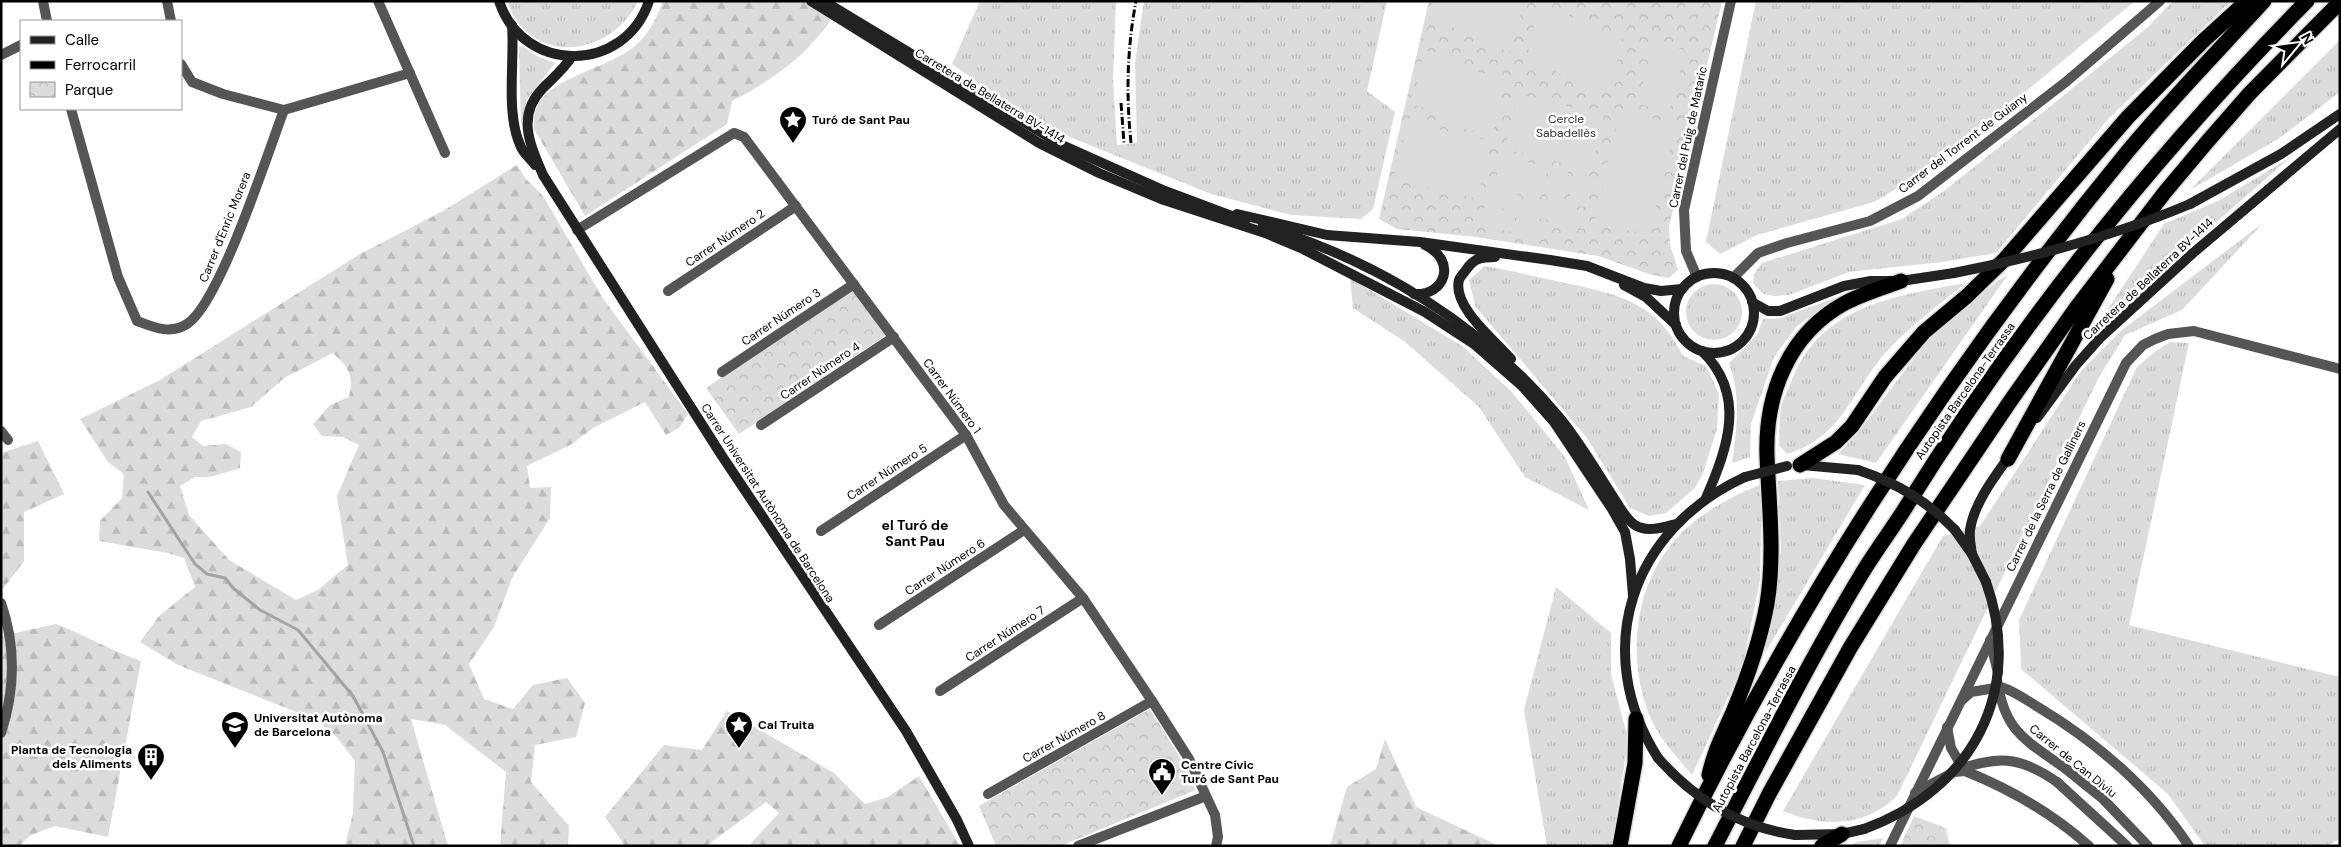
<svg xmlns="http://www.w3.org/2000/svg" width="2341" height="847" viewBox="0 0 2341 847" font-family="'DM Sans',sans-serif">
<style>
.grass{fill:url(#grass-tufts)}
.forest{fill:url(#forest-firs);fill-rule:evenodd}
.park{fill:url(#park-crowns)}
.pitch{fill:#dcdcdc}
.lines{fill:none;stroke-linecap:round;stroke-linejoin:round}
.stream{stroke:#a3a3a3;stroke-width:3}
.highway-casing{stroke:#dbdbdb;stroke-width:18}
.street{stroke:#555;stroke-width:10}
.secondary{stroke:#222;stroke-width:10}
.highway{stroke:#000;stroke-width:15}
.rail{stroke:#000;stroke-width:3;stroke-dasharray:8 2.5 1 2.5;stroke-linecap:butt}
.street-bridge{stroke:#555;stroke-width:10}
.secondary-bridge{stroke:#222;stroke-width:10}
.labels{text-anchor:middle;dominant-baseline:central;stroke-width:5;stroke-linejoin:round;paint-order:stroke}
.street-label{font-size:12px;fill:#000;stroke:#fff}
.park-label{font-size:12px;fill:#333;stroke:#fff}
.poi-label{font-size:12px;font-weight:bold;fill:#000;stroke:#fff;text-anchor:start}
.neighbourhood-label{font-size:14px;font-weight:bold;fill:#000;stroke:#fff}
</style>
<defs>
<pattern id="grass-tufts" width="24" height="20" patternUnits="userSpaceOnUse" patternTransform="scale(1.25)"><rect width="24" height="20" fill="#dcdcdc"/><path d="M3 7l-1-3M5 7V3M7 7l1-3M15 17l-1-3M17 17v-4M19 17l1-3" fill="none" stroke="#bbb"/></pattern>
<pattern id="forest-firs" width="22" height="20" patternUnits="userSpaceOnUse" patternTransform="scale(1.25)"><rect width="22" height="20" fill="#dcdcdc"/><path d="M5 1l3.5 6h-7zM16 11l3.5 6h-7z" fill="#bbb"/></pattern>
<pattern id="park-crowns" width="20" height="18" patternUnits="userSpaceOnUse" patternTransform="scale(1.25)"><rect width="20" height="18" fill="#dcdcdc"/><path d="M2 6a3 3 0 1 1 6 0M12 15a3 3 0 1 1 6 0" fill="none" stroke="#bbb"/></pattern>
</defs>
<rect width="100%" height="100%" fill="#fff"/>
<!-- grass -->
<g class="grass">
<path d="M507 1H638C611 58 529 67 507 1Z"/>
<path d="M980 1H1116L1113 80 1117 145 1137 143 1135 63 1144 1H1387L1367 91 1395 112 1373 209 1361 219 1291 215 1211 194 1035 123 952 64Z"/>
<path d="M1756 1H2135L1939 163 1874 202 1757 235 1720 254 1706 242Z"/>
<path d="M2173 1H2231L2108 119 1996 253 1942 262 1849 272 1789 295 1775 296 1763 294 1753 283 1754 274 1762 263 1902 219 1944 191 2062 97 2148 27Z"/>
<path d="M2340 40V92L2278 139 2190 190Z"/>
<path d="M522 46 539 57 555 63 527 99 521 126 519 47Z"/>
<path d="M2291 157 2097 326 2164 224 2218 201Z"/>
<path d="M2263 223 2182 310 2125 335 2098 379 1897 796C1864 828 1823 827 1783 811L1943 536 1980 526 2081 371 2122 330Z"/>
<path d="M1485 266C1512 271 1538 277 1565 283 1618 294 1657 302 1683 356L1706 366 1719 394 1717 429 1703 473 1695 488 1666 513 1649 516 1630 508 1587 438 1475 306 1469 280Z"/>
<path d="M2007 276 1876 463 1838 454 1861 429 1926 342 1997 281Z"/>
<path d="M1350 278 1462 346 1512 392 1565 457 1589 510 1525 477 1479 407 1404 341 1353 308Z"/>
<path d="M1966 283C1940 304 1911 325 1888 350 1851 390 1845 436 1787 454L1779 445C1780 433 1779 419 1781 407 1783 398 1788 390 1791 382 1820 305 1895 296 1966 283Z"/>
<circle cx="1714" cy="312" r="28"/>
<path d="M1835 298 1796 327 1774 357 1751 424 1750 457 1732 463C1737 430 1741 395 1729 363L1757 335 1763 319H1777Z"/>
<path d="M2170 342 2189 343 2129 625 2340 677V839L2326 846H2205L2168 794 2021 669 2019 620 2137 367 2156 351Z"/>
<path d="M1813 478 1865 485 1765 653 1781 549 1778 481Z"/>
<path d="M1762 484 1760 580 1743 665 1692 775C1682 763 1670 750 1661 737 1627 685 1629 603 1665 553 1688 519 1725 499 1762 484Z"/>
<path d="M1556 587 1611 633V674L1628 739 1612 846H1547L1524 710Z"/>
<path d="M1883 838 1879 846H1850L1857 842Z"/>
</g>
<!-- forest -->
<g class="forest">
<path d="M663 1H803L823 12 831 20C806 56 770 82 732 101L727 124 585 216 534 129C534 120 534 111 539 103 554 78 604 68 628 51 646 39 656 21 663 1Z"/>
<path d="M517 165 526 179 543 196 602 297 688 414 679 428 666 435 645 402 593 428 572 444 527 466 530 488 551 487 550 518 512 578 494 627 469 664 484 699 513 709 533 685 567 678 585 703 576 737 535 745 531 782 569 826 568 846H500L506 772 445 725 411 719 448 846H345L353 813 355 761 336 736 314 719 178 665 140 642 159 616 195 587 184 558 168 553 99 541 100 521 122 498 124 474 108 462 80 419 160 380 360 254 443 211ZM333 353C349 368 354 375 349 397L330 405 313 424 322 436 343 437 359 445 337 496 348 565 318 590 296 600 229 560 189 515 180 486 195 477H210L240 468 241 452 226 444 203 446 192 437 201 421 251 407 284 378Z"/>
<path d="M38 441 64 494 24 512V561L3 589 1 585V453Z"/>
<path d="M56 624C85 635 112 651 141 661L108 837 55 826 31 835 19 846H1V636Z"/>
<path d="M727 711 834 773 865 804 888 797 919 776 960 846H753L751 843 779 813 766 802 706 846H625L605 817 664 745 702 750Z"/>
<path d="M1385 739 1416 807 1499 846H1330L1347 787 1376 769Z"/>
</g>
<!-- park -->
<g class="park">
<path d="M1429 1H1722L1669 227 1670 244 1678 270 1669 278 1652 275 1598 256 1476 237 1397 229 1379 219Z"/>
<path d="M852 290 886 335 739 434 706 388Z"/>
<path d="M1150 709 1179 756 1196 790 1060 846H996L979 806Z"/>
<path d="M1914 816 1946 828 1950 846H1900Z"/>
</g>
<!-- pitch -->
<g class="pitch">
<path d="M1433 1H1524L1511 52 1483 45 1484 40 1455 33 1456 28 1428 21Z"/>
<path d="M1540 4 1570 12 1569 17 1597 24 1596 29 1623 36 1609 93 1582 86 1583 80 1555 73 1556 68 1526 61Z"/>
<path d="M1653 43 1685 50 1670 111 1638 104Z"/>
<path d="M1424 50 1452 56 1451 61 1479 68 1478 72 1506 78 1493 135 1465 129 1466 123 1438 117 1439 111 1412 105Z"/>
<path d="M1518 94 1604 115 1591 170 1505 149Z"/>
<path d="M1620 110 1676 124 1649 235 1594 222Z"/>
<path d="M1408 118 1437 124 1436 129 1491 141 1478 199 1423 186V182L1395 175Z"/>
<path d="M1501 156 1548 167 1541 197 1494 186Z"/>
<path d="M1554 169 1568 172 1561 202 1547 199Z"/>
<path d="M1575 174 1590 177 1583 207 1568 204Z"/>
<path d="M1490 188 1522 196 1518 212 1486 205Z"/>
<path d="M1523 197 1586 212 1583 229 1519 213Z"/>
<path d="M1484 208 1516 215 1512 232 1480 224Z"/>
<path d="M1517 216 1548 224 1544 240 1513 233Z"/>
</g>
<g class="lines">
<!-- stream -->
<path class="stream" d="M148 492 195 564 207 574 225 578 233 588 260 610 298 630 353 696 383 752 414 846"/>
<defs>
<g id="highway">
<path d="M2008 459 2107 279"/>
<path d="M1800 465 1836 442 1852 426 1885 377 1924 332 1967 296 2005 259 2128 117 2202 42 2247 1"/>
<path d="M1709 775C1715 749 1723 735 1733 712 1748 676 1760 642 1767 604 1775 555 1769 506 1767 456 1765 395 1788 334 1845 303 1862 294 1882 288 1901 281"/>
<path d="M1620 846 1635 763 1636 719"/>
<path d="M1679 846C1801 596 1952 365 2128 151 2171 99 2218 51 2264 1"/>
<path d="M1715 846C1762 755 1808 663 1861 575 1874 553 1890 532 1904 510 2018 326 2155 155 2307 1"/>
<path d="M1743 846 1769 794 1850 648 1914 544 2009 403 2076 308 2165 192 2207 142 2250 93 2340 2"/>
<path d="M1822 846 1842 834"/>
</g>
</defs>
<!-- highway casing -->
<use href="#highway" class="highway-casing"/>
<!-- street -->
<g class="street">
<path d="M43 1 47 21"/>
<path d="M167 1 171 21"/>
<path d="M378 1 445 153"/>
<path d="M1 55 21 45"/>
<path d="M181 64 192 82 223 94 284 110"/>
<path d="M71 109 118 277 137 321C153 327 170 335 187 324 220 303 268 152 284 110"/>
<path d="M284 110 410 73"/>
<path d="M577 230 734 133 744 137 966 435 1004 505 1083 598 1152 701 1189 759 1215 815 1218 837 1216 846"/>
<path d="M1697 277 1686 251 1684 210 1731 1"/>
<path d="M1733 278 1758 253 1787 243 1870 221 1918 196 2067 81 2160 1"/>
<path d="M668 291 796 206"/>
<path d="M722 372 854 284"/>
<path d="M761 425 894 337"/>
<path d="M1 431 8 440"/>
<path d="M821 531 966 435"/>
<path d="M1 603C16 646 15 690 1 733"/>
<path d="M879 625 1024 530"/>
<path d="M1990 640 1998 673"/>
<path d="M940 691 1083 598"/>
<path d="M1962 700 1971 692 2001 687C2014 691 2025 699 2038 707 2096 742 2151 789 2189 846"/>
<path d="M1947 727 1951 748 1964 770"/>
<path d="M2066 769 2102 798 2148 846"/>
<path d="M2057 782 2127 846"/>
<path d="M1915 793 1954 772 1965 771C2010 789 2052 813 2089 846"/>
<path d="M988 794 1152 701"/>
<path d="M1078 846 1206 796"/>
<path d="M1890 846 2126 363 2143 345 2155 339 2168 334 2194 331 2340 369"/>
</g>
<!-- secondary -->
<g class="secondary">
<path d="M499 1C523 75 625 74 649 1"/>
<path d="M811 1 1039 143 1099 173 1161 199 1265 233 1303 249 1425 312 1474 344 1522 386 1554 422 1612 509 1625 532 1630 559 1633 595"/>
<path d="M827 3 1062 145 1165 191 1245 221"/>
<path d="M512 25C515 62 505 114 521 147 524 154 531 159 535 165"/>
<path d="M572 56C565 68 553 78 543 88 516 116 530 144 543 175L722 456 906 731 957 820 969 846"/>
<path d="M2190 204 2281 154 2340 114"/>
<path d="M1237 214 1327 235 1420 242 1550 260 1587 266 1644 288 1661 291 1682 289"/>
<path d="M1263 226C1378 261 1482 325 1559 417 1578 440 1594 467 1610 492 1617 502 1625 519 1635 525 1647 533 1664 527 1676 524"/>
<path d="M1495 257C1481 257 1474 258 1466 270 1464 273 1460 277 1459 280 1452 307 1496 341 1511 359"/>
<circle cx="1714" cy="313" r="40"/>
<path d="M1624 285 1646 297 1676 325"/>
<path d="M1414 294C1446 296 1457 260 1425 245"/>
<path d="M1752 302 1768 311H1780L1844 286 1871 281H1901L1954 273"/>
<path d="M1702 351C1747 395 1728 447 1706 498"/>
<path d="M2037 418 2076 365 2101 337 2193 253 2340 129"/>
<path d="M1802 465 1858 470"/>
<path d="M1955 530 1972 554 1986 582"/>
<path d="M1972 554C1971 547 1969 538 1970 530 1974 503 1995 476 2011 454"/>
<path d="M1658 758C1590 651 1631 529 1745 477"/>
<path d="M1795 835 1842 834 1864 829"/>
</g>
<!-- highway -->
<use href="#highway" class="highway"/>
<!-- rail -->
<g class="rail">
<path d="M1121 103 1124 143"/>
<path d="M1131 143C1126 95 1127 49 1136 1"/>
</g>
<!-- street-bridge -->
<g class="street-bridge">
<path d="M1997 680C2005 733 2026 740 2066 769"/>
<path d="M1954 771C1998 756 2018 755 2057 782"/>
</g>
<!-- secondary-bridge -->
<g class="secondary-bridge">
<path d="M1954 273C2035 257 2114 236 2190 204"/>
<path d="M1858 470C1897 483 1927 501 1955 530"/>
<path d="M1745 477 1787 466"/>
<path d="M1658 758C1695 800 1739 827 1795 835"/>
<path d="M1864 829C1972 790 2025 691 1986 582"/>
</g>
</g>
<!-- icons -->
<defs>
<symbol id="sight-pin" viewBox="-11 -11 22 30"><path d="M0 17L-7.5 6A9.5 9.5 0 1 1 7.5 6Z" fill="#000" stroke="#fff"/><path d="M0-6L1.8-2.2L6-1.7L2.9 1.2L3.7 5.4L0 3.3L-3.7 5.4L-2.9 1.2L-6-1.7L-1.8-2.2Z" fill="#fff"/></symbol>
<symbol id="university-pin" viewBox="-11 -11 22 30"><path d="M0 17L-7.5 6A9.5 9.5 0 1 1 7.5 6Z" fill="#000" stroke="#fff"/><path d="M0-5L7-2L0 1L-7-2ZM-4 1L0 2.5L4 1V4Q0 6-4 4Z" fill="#fff"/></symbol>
<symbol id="building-pin" viewBox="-11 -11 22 30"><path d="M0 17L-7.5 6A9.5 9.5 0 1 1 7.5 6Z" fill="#000" stroke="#fff"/><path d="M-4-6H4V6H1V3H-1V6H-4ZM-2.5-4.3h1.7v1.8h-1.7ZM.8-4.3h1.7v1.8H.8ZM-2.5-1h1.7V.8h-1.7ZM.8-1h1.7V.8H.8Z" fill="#fff"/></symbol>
<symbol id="civic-pin" viewBox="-11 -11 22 30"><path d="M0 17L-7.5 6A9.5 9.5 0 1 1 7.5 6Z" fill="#000" stroke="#fff"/><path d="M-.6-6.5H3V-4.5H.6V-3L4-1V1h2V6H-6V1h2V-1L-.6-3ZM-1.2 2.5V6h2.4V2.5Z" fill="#fff"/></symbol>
</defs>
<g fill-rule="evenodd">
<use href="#sight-pin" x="777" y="104" width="32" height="43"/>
<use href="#university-pin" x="219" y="709" width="32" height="43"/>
<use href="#sight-pin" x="723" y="709" width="32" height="43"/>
<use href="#building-pin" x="135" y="741" width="32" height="43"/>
<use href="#civic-pin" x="1146" y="756" width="32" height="43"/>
</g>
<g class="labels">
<!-- street labels -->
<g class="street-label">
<text transform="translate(990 96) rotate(31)">Carretera de Bellaterra BV-1414</text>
<text transform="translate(1688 137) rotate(-78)">Carrer del Puig de Mataric</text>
<text transform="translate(1963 143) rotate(-37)">Carrer del Torrent de Guiany</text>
<text transform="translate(225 227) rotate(-68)">Carrer d'Enric Morera</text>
<text transform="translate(725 238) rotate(-34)">Carrer Número 2</text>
<text transform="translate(2148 279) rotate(-43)">Carretera de Bellaterra BV-1414</text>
<text transform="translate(781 317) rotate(-34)">Carrer Número 3</text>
<text transform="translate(820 371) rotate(-34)">Carrer Número 4</text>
<text transform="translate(1965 391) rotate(-55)">Autopista Barcelona-Terrassa</text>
<text transform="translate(952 396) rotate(54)">Carrer Número 1</text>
<text transform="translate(887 472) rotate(-33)">Carrer Número 5</text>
<text transform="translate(2046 496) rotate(-64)">Carrer de la Serra de Galliners</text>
<text transform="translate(768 503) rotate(57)">Carrer Universitat Autònoma de Barcelona</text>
<text transform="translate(945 567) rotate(-33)">Carrer Número 6</text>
<text transform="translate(1005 634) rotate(-33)">Carrer Número 7</text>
<text transform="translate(1064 737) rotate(-29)">Carrer Número 8</text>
<text transform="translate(1754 739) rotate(-62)">Autopista Barcelona-Terrassa</text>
<text transform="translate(2073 761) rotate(39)">Carrer de Can Diviu</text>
</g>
<!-- park labels -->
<g class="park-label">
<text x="1566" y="119">Cercle<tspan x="1566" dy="14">Sabadellès</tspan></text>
</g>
<!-- poi labels -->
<g class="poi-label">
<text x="812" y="120">Turó de Sant Pau</text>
<text x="254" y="718">Universitat Autònoma<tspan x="254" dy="14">de Barcelona</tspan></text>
<text x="758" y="725">Cal Truita</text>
<text x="132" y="750" text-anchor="end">Planta de Tecnologia<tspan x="132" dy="14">dels Aliments</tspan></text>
<text x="1181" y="765">Centre Cívic<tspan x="1181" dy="14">Turó de Sant Pau</tspan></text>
</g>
<!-- neighbourhood labels -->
<g class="neighbourhood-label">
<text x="915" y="525">el Turó de<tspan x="915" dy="16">Sant Pau</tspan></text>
</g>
</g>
<!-- border -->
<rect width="2341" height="847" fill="none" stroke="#000000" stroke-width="5"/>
<!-- legend -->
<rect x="20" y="20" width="162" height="90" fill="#ffffff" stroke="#999999"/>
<rect x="30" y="36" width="25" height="8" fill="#222222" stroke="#999999"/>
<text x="65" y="45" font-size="15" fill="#000000">Calle</text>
<rect x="30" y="61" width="25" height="8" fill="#000000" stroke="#999999"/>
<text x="65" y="70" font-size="15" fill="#000000">Ferrocarril</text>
<rect x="30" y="82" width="25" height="15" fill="url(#park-crowns)" stroke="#999999"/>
<text x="65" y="95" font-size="15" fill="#000000">Parque</text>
<!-- north arrow -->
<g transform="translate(2296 45) rotate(61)" stroke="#ffffff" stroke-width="4" paint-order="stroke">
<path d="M0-4L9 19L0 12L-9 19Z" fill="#000000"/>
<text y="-8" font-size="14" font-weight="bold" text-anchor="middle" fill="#000000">N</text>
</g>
</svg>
